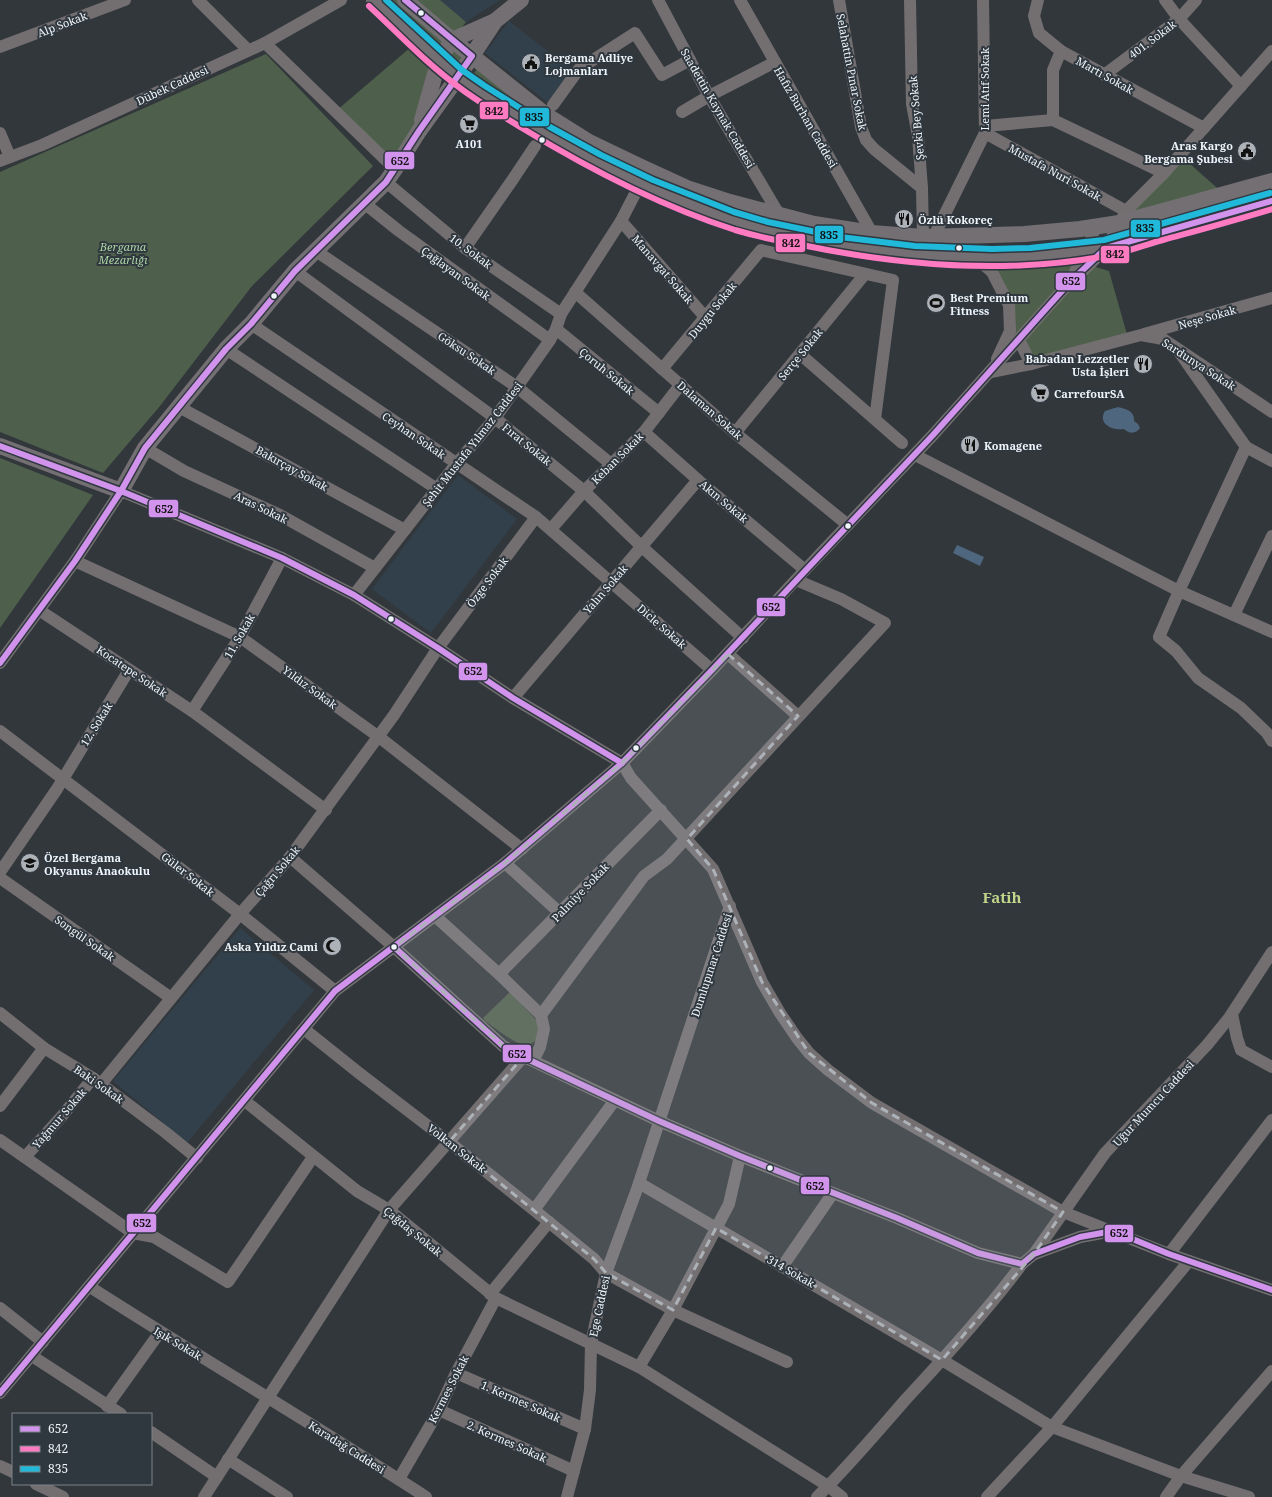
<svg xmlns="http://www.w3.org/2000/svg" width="1272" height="1497" viewBox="0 0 1272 1497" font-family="'Noto Serif',serif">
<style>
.built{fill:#32404b}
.green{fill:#4e604b}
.water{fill:#4e667e}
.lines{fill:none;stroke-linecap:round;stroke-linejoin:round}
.minor{stroke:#736f71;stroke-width:12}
.major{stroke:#736f73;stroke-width:16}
.bus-1-casing{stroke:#2f373f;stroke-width:9}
.bus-2-casing{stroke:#2f373f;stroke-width:9}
.bus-3-casing{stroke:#2f373f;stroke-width:9}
.bus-1{stroke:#d193ec;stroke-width:6}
.bus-2{stroke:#fe7ac1;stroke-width:6}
.bus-3{stroke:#20b9da;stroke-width:6}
.marked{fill:#adb2b8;fill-opacity:0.2;stroke:#adb2b8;stroke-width:3;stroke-dasharray:8 5;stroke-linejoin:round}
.bus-dot{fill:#eff5fa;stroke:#2f373f;stroke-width:1.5}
.labels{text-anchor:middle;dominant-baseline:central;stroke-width:4;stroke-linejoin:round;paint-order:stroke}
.street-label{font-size:11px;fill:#eff5fa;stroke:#2f373f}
.poi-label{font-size:11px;font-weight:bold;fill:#eff5fa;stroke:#2f373f;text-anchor:start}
.park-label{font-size:11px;font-style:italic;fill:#aed5a4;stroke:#2f373f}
.district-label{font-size:15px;font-weight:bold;fill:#c4d589;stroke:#2f373f}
.line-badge{stroke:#2f373f;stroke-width:1.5}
.pale-badge-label{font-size:11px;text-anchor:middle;font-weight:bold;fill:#111}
</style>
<rect width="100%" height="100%" fill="#32373c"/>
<!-- built -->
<g class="built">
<path d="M440 0H500L466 22Z"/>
<path d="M509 21 572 70 547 102 485 53Z"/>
<path d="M458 475 517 519 431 633 372 589Z"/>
<path d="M240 928 314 990 187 1143 113 1081Z"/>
</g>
<!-- green -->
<g class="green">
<path d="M384 0H397L444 39 437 47Z"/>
<path d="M405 0H440L466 22 452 40Z"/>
<path d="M418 41 439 60 419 131 395 169 336 111Z"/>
<path d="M453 52H455L462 56 456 67 449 63V57Z"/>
<path d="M266 54 373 166 252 286 160 406 103 473 0 432V172Z"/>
<path d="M477 69 553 127 550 132 470 78Z"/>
<path d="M1180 155 1225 195 1140 217 1126 211Z"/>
<path d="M1070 252 1089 265 1109 271 1128 338 1031 364 1009 331V305L974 256Z"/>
<path d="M0 458 93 495 0 628Z"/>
<path d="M510 992 539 1023 537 1040C533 1042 530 1045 526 1045 514 1044 494 1027 485 1021L483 1018Z"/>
</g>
<!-- water -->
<g class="water">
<path d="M1118 407C1126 409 1135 411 1134 421L1138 424 1140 428C1136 434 1129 434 1124 429 1113 431 1097 424 1105 411Z"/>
<path d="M957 545 984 557 980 566 953 553Z"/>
</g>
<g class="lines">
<!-- minor -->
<g class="minor">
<path d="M198 0 248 50"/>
<path d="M658 0 709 96 780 216"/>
<path d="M740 0 872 233"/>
<path d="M839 0 861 127 866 140 874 149 922 188 923 237"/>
<path d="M910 0 912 104 918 136 922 188"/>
<path d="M1038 0 1034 16 1039 33 1061 51 1204 128"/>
<path d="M1165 0 1179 19 1241 86"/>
<path d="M265 43 395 169"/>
<path d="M0 47 125 0"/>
<path d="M1104 75 1179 19 1196 0"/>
<path d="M553 105 579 69 635 33 662 75 690 60"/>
<path d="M682 112 709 96 775 62"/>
<path d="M1053 120V70L1061 51"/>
<path d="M986 126 1053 120 1164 173"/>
<path d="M0 133 10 157"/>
<path d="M985 133 1126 211"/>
<path d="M0 161 42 145 265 43 341 0"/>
<path d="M386 182 465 248 561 314"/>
<path d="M364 203 399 231 550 340"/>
<path d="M621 221 706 318"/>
<path d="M933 238 985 133 983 0"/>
<path d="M465 248 511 182 535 146"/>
<path d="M316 251 517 387 611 464"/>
<path d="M974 256 992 272 1009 305 1010 331 997 359"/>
<path d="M295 271 495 418 584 491 642 547 743 638"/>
<path d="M1074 274 1086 251 1096 226"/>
<path d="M575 292 735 433 848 525"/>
<path d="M251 324 536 517 712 670"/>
<path d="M556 329 659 413"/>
<path d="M1144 334 1272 298"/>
<path d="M1019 340 1031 364 1141 335 1163 339 1272 412"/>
<path d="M226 349 437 489"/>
<path d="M1180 353 1246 447 1272 461"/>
<path d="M800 354 902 443"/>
<path d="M662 369 761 250 893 280 875 419"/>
<path d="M991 372 1031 364"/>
<path d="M179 407 405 530"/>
<path d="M644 432 698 480 805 570"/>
<path d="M735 433 865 274"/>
<path d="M1246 447 1179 591 1272 632"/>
<path d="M145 448 184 471 280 515 375 568"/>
<path d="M915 455 1179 591 1159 637 1176 651 1198 678 1241 708 1267 733 1272 741"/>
<path d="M551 529 584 491 644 432 681 384"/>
<path d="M75 561 240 637 379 737 522 849"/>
<path d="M354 595 457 463 495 418 550 340 556 329 561 314 621 221 640 184"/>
<path d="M39 610 192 711 326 810"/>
<path d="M1234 615 1272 536"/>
<path d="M728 654 798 716"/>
<path d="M0 663 75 561 121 491 282 558 354 595 438 648 513 698 622 763 631 778 713 869 762 982 780 1013 797 1038 809 1053 828 1070 872 1103 1063 1212 1169 1254 1272 1290"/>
<path d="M513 698 698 480"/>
<path d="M192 711 240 637 282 558"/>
<path d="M0 731 240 914 335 991"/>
<path d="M290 857 394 947 503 1046 523 1057 533 1061 659 1121 740 1156 833 1193 897 1218 978 1253 1022 1264 1034 1254 1080 1237 1113 1231"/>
<path d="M505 863 560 913"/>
<path d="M0 872 57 789 129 670"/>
<path d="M0 878 171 998"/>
<path d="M435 916 499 974 541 1015 544 1029 540 1047 533 1061"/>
<path d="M499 974 661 810"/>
<path d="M0 1013 44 1048 93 1078 165 1132 197 1158"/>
<path d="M1232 1014 1237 1038 1241 1050 1272 1067"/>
<path d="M541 1015 644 876 667 859 885 623 841 599 796 580"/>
<path d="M304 1029 359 1073 449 1142 534 1210 594 1259 606 1273 673 1310 787 1362"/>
<path d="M101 1084 240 914 290 857 394 715 438 648 536 517"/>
<path d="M245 1101 357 1191 389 1210 496 1298 639 1367 828 1486 842 1497"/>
<path d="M0 1106 44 1048"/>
<path d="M0 1140 133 1233 154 1237 228 1282 313 1157"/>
<path d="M25 1157 62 1116 93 1078"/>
<path d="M639 1183 942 1360 1052 1427 1181 1476 1249 1497"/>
<path d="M534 1210 615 1100"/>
<path d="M1034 1254 1105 1153 1207 1045 1229 1018 1272 952"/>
<path d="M1169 1254 1272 1120"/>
<path d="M782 1267 833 1193"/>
<path d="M90 1287C201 1358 315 1425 426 1497"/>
<path d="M490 1294 549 1222"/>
<path d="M0 1308 43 1342"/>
<path d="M32 1356 121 1414"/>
<path d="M639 1367 673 1310 729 1204 740 1156"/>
<path d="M456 1373 585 1429"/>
<path d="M0 1393 335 991 505 863 622 763 712 670 805 570 933 435 1070 282 1089 265 1106 248 1126 211 1164 173 1272 51"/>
<path d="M107 1406 160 1332"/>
<path d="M439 1410 574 1471"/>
<path d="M151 1432 217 1477"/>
<path d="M228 1459 287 1497"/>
<path d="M0 1466 13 1472"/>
<path d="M399 1479 439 1410 456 1373 496 1298"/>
<path d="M36 1484 63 1497"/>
<path d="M204 1497 389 1210 523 1057"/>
<path d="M567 1497 585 1429 590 1390 591 1344 606 1273 637 1189 730 906"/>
<path d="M817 1497C849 1466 878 1431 907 1398 947 1355 987 1311 1022 1264"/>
<path d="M987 1497 1052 1427 1189 1261"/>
<path d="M1166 1497 1181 1476 1272 1371"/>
</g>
<!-- major -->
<g class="major">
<path d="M374 0C402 25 428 53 457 76 477 92 500 105 521 118 587 160 657 194 731 220 754 228 778 232 801 237 900 259 1006 264 1106 248L1272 201"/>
<path d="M405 0 452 40 546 115 589 142 639 166 687 188 730 202 814 224 872 233 923 237 1024 234 1080 229 1119 223 1272 181"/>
<path d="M422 120 439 60 452 40 495 21 521 0"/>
<path d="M0 446 121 491 145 448 226 349 251 324 295 271 386 182 395 169 419 131 458 77 495 21"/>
</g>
<defs>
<g id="bus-1">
<path d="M0 446 121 491 282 558 354 595 438 648 513 698 622 763"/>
<path d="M0 663 75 561 121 491 145 448 226 349 251 324 295 271 386 182 419 131 472 56 405 0"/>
<path d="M394 947 503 1046 523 1057 659 1121 740 1156 897 1218 978 1253 1022 1264 1034 1254 1080 1237 1113 1231 1169 1254 1272 1290"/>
<path d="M0 1393 335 991 505 863 622 763 712 670 933 435 1070 282 1106 248 1272 201"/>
</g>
<path id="bus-2" d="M369 6C399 34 427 64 460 88 480 103 501 115 522 128 589 169 660 206 735 230 759 237 783 242 807 246 904 266 1008 274 1106 256 1125 253 1144 245 1163 240 1199 230 1236 220 1272 209"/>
<path id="bus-3" d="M386 0 462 70 485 86 550 127 601 155 653 180 734 212 768 222 840 237 915 246 992 249 1030 248 1104 240 1270 193"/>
</defs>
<!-- bus-1 casing -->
<use href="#bus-1" class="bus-1-casing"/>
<!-- bus-2 casing -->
<use href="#bus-2" class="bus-2-casing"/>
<!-- bus-3 casing -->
<use href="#bus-3" class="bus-3-casing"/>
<!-- bus-1 -->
<use href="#bus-1" class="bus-1"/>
<!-- bus-2 -->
<use href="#bus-2" class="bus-2"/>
<!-- bus-3 -->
<use href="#bus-3" class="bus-3"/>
</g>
<!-- marked area -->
<path class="marked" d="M728 654 798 716 687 839 713 869 762 982 809 1053 872 1103 1063 1212 1034 1254 942 1360 716 1228 673 1310 606 1273 594 1259 449 1142 523 1057 503 1046 394 947 505 863 622 763Z"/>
<!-- icons -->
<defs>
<symbol id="civic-disc" viewBox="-11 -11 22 22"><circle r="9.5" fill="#adb2b8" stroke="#2f373f"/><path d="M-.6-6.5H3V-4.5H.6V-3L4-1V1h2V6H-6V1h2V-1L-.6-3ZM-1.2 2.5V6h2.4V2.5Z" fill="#111"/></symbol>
<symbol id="supermarket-disc" viewBox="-11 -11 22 22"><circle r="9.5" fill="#adb2b8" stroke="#2f373f"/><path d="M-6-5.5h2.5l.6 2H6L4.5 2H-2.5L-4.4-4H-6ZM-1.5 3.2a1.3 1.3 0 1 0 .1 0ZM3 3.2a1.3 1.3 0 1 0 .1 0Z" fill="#111"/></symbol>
<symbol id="restaurant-disc" viewBox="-11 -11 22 22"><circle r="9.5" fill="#adb2b8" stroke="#2f373f"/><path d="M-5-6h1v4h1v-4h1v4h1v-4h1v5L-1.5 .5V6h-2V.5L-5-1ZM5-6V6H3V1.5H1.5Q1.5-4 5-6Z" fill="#111"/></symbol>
<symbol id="stadium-disc" viewBox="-11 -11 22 22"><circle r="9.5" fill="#adb2b8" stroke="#2f373f"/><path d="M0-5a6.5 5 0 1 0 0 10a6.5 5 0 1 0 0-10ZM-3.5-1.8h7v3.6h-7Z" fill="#111"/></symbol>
<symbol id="school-disc" viewBox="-11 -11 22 22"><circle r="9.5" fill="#adb2b8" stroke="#2f373f"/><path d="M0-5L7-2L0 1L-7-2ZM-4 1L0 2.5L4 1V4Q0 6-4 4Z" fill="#111"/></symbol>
<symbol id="mosque-disc" viewBox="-11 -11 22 22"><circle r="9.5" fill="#adb2b8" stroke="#2f373f"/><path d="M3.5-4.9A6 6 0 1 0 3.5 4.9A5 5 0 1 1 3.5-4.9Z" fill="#111"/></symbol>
</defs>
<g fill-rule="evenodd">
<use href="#civic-disc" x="520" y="52" width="22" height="22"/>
<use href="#supermarket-disc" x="458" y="113" width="22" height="22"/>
<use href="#civic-disc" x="1236" y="140" width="22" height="22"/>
<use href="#restaurant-disc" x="893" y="208" width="22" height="22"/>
<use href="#stadium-disc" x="925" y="292" width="22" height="22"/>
<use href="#restaurant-disc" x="1132" y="353" width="22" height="22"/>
<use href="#supermarket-disc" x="1029" y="382" width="22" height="22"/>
<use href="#restaurant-disc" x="959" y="434" width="22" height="22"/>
<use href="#school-disc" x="19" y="852" width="22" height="22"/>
<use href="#mosque-disc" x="321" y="935" width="22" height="22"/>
</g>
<!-- markers -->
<g class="bus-dot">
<circle cx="421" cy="13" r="3.5"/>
<circle cx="542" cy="140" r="3.5"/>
<circle cx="959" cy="248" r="3.5"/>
<circle cx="274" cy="296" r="3.5"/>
<circle cx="848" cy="526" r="3.5"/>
<circle cx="391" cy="619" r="3.5"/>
<circle cx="636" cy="748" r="3.5"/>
<circle cx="394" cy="947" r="3.5"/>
<circle cx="770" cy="1168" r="3.5"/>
</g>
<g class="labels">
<!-- street labels -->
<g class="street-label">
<text transform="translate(62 24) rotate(-21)">Alp Sokak</text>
<text transform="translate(1152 39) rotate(-37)">401. Sokak</text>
<text transform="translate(852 72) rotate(79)">Selahattin Pınar Sokak</text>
<text transform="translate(1105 75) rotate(29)">Martı Sokak</text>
<text transform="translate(172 85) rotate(-25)">Dübek Caddesi</text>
<text transform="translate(984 89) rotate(-90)">Lemi Atıf Sokak</text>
<text transform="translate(718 108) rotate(60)">Saadettin Kaynak Caddesi</text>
<text transform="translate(806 117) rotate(60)">Hafız Burhan Caddesi</text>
<text transform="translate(916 118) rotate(-95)">Şevki Bey Sokak</text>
<text transform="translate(1055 172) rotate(29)">Mustafa Nuri Sokak</text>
<text transform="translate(471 251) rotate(37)">10. Sokak</text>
<text transform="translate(663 269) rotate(49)">Manavgat Sokak</text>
<text transform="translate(456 273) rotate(36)">Çağlayan Sokak</text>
<text transform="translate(712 310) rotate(-51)">Duygu Sokak</text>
<text transform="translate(1207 317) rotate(-16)">Neşe Sokak</text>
<text transform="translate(467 353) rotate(34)">Göksu Sokak</text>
<text transform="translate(800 354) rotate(-51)">Serçe Sokak</text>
<text transform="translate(1199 364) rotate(33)">Sardunya Sokak</text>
<text transform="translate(607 371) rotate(39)">Çoruh Sokak</text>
<text transform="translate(710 410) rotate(41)">Dalaman Sokak</text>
<text transform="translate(414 435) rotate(34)">Ceyhan Sokak</text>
<text transform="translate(472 444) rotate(-52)">Şehit Mustafa Yılmaz Caddesi</text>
<text transform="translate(527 444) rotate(39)">Fırat Sokak</text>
<text transform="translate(617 458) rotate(-45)">Keban Sokak</text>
<text transform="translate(292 468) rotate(29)">Bakırçay Sokak</text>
<text transform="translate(724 501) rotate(40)">Akın Sokak</text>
<text transform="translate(261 507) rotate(26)">Aras Sokak</text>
<text transform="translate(487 582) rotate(-53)">Özge Sokak</text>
<text transform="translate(605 589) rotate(-49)">Yalın Sokak</text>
<text transform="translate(662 626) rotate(41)">Dicle Sokak</text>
<text transform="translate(239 636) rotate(-60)">11. Sokak</text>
<text transform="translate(132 671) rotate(34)">Kocatepe Sokak</text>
<text transform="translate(310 687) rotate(36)">Yıldız Sokak</text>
<text transform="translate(96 724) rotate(-58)">12. Sokak</text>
<text transform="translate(277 871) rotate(-50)">Çağrı Sokak</text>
<text transform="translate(188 874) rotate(38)">Güler Sokak</text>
<text transform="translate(580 892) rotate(-46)">Palmiye Sokak</text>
<text transform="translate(85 938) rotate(35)">Songül Sokak</text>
<text transform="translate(711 965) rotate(-72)">Dumlupınar Caddesi</text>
<text transform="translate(99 1084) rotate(35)">Baki Sokak</text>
<text transform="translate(1153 1103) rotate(-47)">Uğur Mumcu Caddesi</text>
<text transform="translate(59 1118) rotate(-49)">Yağmur Sokak</text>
<text transform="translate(457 1148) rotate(38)">Volkan Sokak</text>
<text transform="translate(413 1231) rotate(39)">Çağdaş Sokak</text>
<text transform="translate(791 1271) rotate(30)">314 Sokak</text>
<text transform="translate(599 1306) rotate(-78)">Ege Caddesi</text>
<text transform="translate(178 1343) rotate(31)">Işık Sokak</text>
<text transform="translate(448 1389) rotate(-63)">Kermes Sokak</text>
<text transform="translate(521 1401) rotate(24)">1. Kermes Sokak</text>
<text transform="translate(507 1441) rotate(24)">2. Kermes Sokak</text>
<text transform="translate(347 1447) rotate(32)">Karadağ Caddesi</text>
</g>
<!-- poi labels -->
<g class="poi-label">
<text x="545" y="57">Bergama Adliye<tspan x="545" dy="13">Lojmanları</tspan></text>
<text x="469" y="143" text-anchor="middle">A101</text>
<text x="1233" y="145" text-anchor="end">Aras Kargo<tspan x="1233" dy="13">Bergama Şubesi</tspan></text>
<text x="918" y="219">Özlü Kokoreç</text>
<text x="950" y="297">Best Premium<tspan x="950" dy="13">Fitness</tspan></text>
<text x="1129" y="358" text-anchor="end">Babadan Lezzetler<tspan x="1129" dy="13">Usta İşleri</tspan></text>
<text x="1054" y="393">CarrefourSA</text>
<text x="984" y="445">Komagene</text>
<text x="44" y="857">Özel Bergama<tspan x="44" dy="13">Okyanus Anaokulu</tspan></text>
<text x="318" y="946" text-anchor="end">Aska Yıldız Cami</text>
</g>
<!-- park labels -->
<g class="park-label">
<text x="123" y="246">Bergama<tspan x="123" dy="13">Mezarlığı</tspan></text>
</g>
<!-- district labels -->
<g class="district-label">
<text x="1002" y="897">Fatih</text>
</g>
</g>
<g class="line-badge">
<rect x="479" y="101" width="30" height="19" rx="4" fill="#fe7ac1"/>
<rect x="519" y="107" width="31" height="20" rx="4" fill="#20b9da"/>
<rect x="384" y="151" width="31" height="19" rx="4" fill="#d193ec"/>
<rect x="1130" y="219" width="31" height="19" rx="4" fill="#20b9da"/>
<rect x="814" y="225" width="30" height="19" rx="4" fill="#20b9da"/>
<rect x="775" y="233" width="31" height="20" rx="4" fill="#fe7ac1"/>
<rect x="1100" y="245" width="30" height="19" rx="4" fill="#fe7ac1"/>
<rect x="1055" y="272" width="31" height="19" rx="4" fill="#d193ec"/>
<rect x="148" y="499" width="31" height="19" rx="4" fill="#d193ec"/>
<rect x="756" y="597" width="30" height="20" rx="4" fill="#d193ec"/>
<rect x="458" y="662" width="30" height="19" rx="4" fill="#d193ec"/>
<rect x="502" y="1044" width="30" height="19" rx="4" fill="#d193ec"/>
<rect x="800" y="1176" width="30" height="19" rx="4" fill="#d193ec"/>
<rect x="126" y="1213" width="31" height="20" rx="4" fill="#d193ec"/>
<rect x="1104" y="1224" width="30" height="19" rx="4" fill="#d193ec"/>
</g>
<g class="pale-badge-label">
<text x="494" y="115">842</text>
<text x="534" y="121">835</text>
<text x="400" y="165">652</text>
<text x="1145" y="232">835</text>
<text x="829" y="239">835</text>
<text x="791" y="247">842</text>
<text x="1115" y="258">842</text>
<text x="1071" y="285">652</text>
<text x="164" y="513">652</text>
<text x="771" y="611">652</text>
<text x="473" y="675">652</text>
<text x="517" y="1058">652</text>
<text x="815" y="1190">652</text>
<text x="142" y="1227">652</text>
<text x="1119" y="1237">652</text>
</g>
<!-- legend -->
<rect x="12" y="1413" width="140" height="72" fill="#2f373f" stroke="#7c838a"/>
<rect x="20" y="1426" width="20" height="6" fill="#d193ec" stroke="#7c838a"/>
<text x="48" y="1433" font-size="12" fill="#eff5fa">652</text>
<rect x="20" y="1446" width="20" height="6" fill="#fe7ac1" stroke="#7c838a"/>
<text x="48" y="1453" font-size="12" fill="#eff5fa">842</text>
<rect x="20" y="1466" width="20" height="6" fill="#20b9da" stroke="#7c838a"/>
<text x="48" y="1473" font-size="12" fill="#eff5fa">835</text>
</svg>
